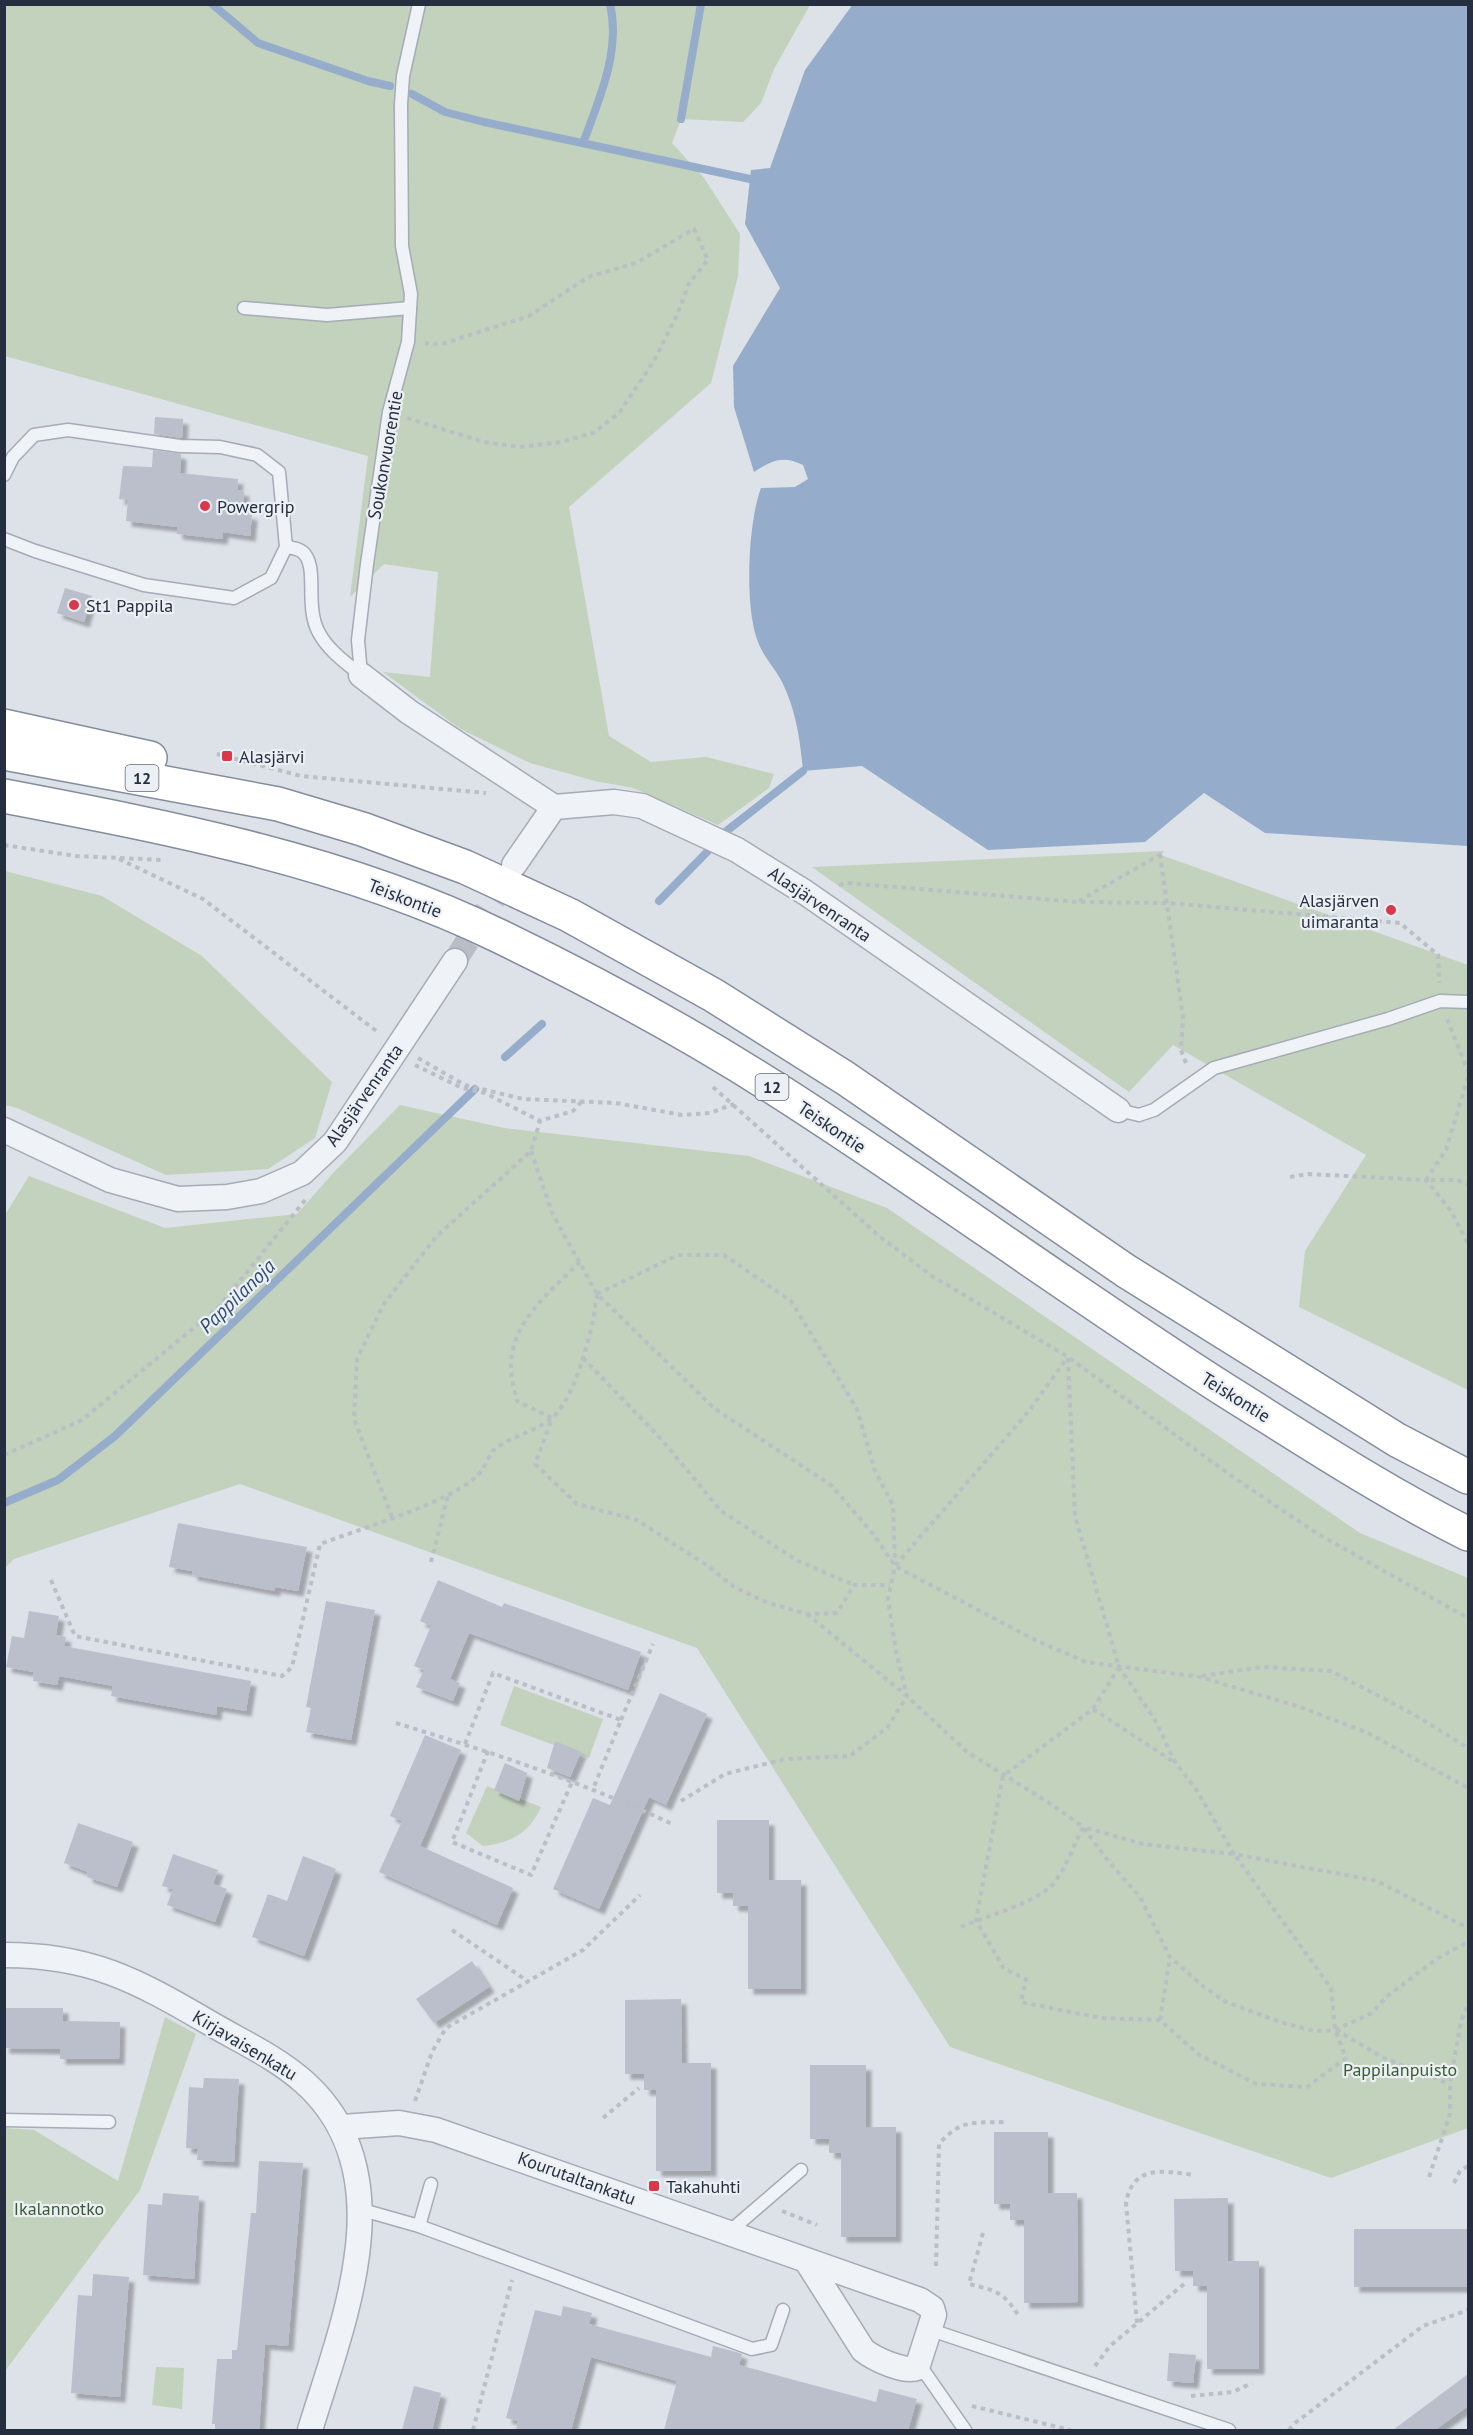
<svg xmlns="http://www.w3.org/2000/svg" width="1473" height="2435" viewBox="0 0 1473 2435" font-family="'PT Sans',sans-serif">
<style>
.green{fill:#c2d2bd}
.water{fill:#95adcb}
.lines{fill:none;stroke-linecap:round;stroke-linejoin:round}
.stream{stroke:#95adcb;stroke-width:8}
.building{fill:#babfcb;filter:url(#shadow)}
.minor-tunnel{stroke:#b8bdc6;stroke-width:24;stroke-dasharray:24 12;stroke-linecap:butt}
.service-casing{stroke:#a6abb5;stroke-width:15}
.minor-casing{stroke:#a6abb5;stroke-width:27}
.trunk-casing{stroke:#838d9f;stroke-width:36}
.path{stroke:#babfc6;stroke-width:4;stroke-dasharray:4.5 4.5;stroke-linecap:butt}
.service{stroke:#eff2f6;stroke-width:12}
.minor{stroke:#eff2f6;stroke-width:24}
.trunk{stroke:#fff;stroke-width:33}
.poi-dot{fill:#d7384a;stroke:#ecf0f5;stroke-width:2}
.labels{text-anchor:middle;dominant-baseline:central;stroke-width:4.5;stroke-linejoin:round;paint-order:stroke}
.shield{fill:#ecf0f5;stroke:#616876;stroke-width:1.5}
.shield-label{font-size:16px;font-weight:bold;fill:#252e3f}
.street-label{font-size:18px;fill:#252e3f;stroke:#ecf0f5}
.poi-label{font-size:18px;fill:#252e3f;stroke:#ecf0f5;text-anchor:start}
.park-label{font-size:18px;fill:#385c32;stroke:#ecf0f5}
.water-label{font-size:20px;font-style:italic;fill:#2d4b75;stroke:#ecf0f5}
</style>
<defs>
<filter id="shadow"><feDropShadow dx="5.5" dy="5.5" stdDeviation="1.5" flood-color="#0004"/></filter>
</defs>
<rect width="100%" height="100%" fill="#dde1e8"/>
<!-- green -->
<g class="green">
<path d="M4 5H810L774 69 761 103 743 122 681 119 672 143 704 178 740 234 738 276 711 383 569 507 609 736 651 762 706 757 774 774 769 788 718 825 633 788 595 781 530 763 459 728 383 672 430 677 438 572 384 564 350 597 368 456 5 356Z"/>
<path d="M1164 851 1161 855 1468 965V1390L1299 1307 1305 1251 1366 1155 1173 1045 1129 1092 812 867Z"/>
<path d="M5 871 102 896 202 956 332 1082 315 1138 268 1169 166 1175 17 1108 5 1105Z"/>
<path d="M400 1105 504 1128 749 1156 887 1208 1360 1533 1468 1578V2128L1331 2178 950 2047 697 1648 240 1484 14 1559 5 1568V1215L29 1176 165 1228 297 1214 335 1171Z"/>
<path d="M514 1686 603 1719 589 1758 500 1725Z"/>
<path d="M487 1786 541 1807C528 1835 511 1842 483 1846L466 1833Z"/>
<path d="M165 2017 196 2034 140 2190 5 2371V2128L34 2130 118 2181Z"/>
<path d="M156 2367 184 2368 182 2409 152 2405Z"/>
</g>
<!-- water -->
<path class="water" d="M853 4 1468 5V846L1265 833 1204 793 1145 842 988 850 862 766 803 771C800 739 796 710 782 682 775 668 763 656 758 642 744 607 748 522 761 488L795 487 808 479 803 465C783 455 772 460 754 472L734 407 733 366 780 288 745 224 751 170 770 168 805 70Z"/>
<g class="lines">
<!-- stream -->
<g class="stream">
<path d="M212 4 258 43 368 81 390 86"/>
<path d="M412 94 445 112 484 122 750 179"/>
<path d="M681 119 701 4"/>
<path d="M583 143C599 100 621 51 610 4"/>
<path d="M724 833 803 771"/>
<path d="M659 901 708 851"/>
<path d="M505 1057 542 1024"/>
<path d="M4 1503 58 1480 115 1436 475 1089"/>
</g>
</g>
<!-- building -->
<g class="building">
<path d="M155 417 183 419 182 438 154 434Z"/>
<path d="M153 450 181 454 180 473 238 479 237 490 244 491 242 513 252 515 250 536 223 532 222 539 177 534V527L126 521 128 500 119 499 123 466 152 467Z"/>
<path d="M65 588 92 596 84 622 57 613Z"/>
<path d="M178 1523 307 1547 298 1591 275 1587V1591L192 1575V1571L169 1567Z"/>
<path d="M438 1580 502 1607 504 1603 641 1652 628 1690 469 1633 450 1679 460 1683 453 1701 416 1687 424 1670 414 1666 431 1626 420 1621Z"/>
<path d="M326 1601 375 1610 351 1740 306 1732 311 1708 306 1707Z"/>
<path d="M29 1611 59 1616 56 1635 66 1637 64 1646 251 1681 246 1711 217 1706 216 1715 111 1696 113 1686 59 1676 57 1685 33 1681 34 1672 6 1667 12 1636 24 1638Z"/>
<path d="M660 1693 707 1714 666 1805 649 1797 599 1909 553 1889 593 1798 610 1805Z"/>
<path d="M425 1735 461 1750 420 1846 513 1888 497 1925 379 1872 402 1821 390 1816Z"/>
<path d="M555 1741 581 1752 570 1777 547 1768Z"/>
<path d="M505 1763 527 1773 519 1801 494 1790Z"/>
<path d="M717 1820H769V1880H801V1989H748V1906H733V1893H717Z"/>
<path d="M78 1823 133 1842 117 1887 87 1877 88 1872 64 1863Z"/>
<path d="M173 1854 218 1870 213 1884 227 1889 215 1922 167 1905 173 1889 162 1886Z"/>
<path d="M303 1856 336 1869 304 1956 252 1937 268 1894 287 1901Z"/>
<path d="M472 1961 489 1987 434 2023 416 1999Z"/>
<path d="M681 1999 682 2063H711V2171H656V2090H644V2074H625V2000Z"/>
<path d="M4 2008H63V2021L120 2022 119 2059H60V2049L4 2048Z"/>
<path d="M810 2065H866V2127H896V2237H841V2153H829V2139H810Z"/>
<path d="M204 2078 239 2079 234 2162 197 2160 198 2149 186 2148 189 2087 203 2088Z"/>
<path d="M994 2132H1048V2193H1077L1078 2302 1024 2303V2220H1010V2204H994Z"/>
<path d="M259 2161 303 2163 288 2346 265 2344 259 2430H215V2424H212L217 2359H232V2350H237L251 2213H256Z"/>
<path d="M163 2193 199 2196 194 2279 143 2275 148 2204 162 2205Z"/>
<path d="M1228 2198V2261H1259V2369H1207V2286H1193V2271H1175L1174 2199Z"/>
<rect x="1354" y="2229" width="113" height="58"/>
<path d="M93 2274 129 2277 120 2397 71 2393 78 2295 92 2296Z"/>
<path d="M563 2306 592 2313 589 2324 711 2357 713 2346 736 2352 742 2354 739 2365 876 2402 879 2389 917 2399 908 2430H664L677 2381 591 2357 571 2430H516L518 2421 506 2418 535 2310 561 2316Z"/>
<path d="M1169 2353 1196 2355 1193 2383 1167 2381Z"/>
<path d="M1468 2374V2406L1435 2430H1393Z"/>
<path d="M414 2386 441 2393 432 2430H402Z"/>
</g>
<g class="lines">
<!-- minor-tunnel -->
<path class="minor-tunnel" d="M455 961 511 871"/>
<defs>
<g id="service">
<path d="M244 308 327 315 410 308"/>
<path d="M4 475 13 457 34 435 68 430 180 446 220 447 257 455 279 472 286 547 271 578 234 598 144 585 35 551 4 539"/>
<path d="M286 547C294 548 302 549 306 556 317 573 305 608 319 633 328 650 346 663 361 675"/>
<path d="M361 675 358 640 367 564 389 412 408 342 411 294 402 246 401 104 403 76 419 4"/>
<path d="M1118 1110 1139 1115 1154 1110 1214 1068 1388 1019 1440 1001 1468 1002"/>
<path d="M4 2120 109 2122"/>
<path d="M359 2209 419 2226 752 2349 771 2345 783 2310"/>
<path d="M419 2226 431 2184"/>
<path d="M729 2232 801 2170"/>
<path d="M931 2330 1229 2430"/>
<path d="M919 2364 965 2430"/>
</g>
<g id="minor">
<path d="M361 675 409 712 554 807"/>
<path d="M514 865 554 807 614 802 642 806 737 850 806 893 1118 1110"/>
<path d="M4 1130 110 1180 178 1199 227 1197 261 1191 302 1173 335 1142 455 961"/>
<path d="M4 1955C90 1955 136 1980 208 2022 240 2041 276 2057 304 2082 406 2173 343 2322 310 2430"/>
<path d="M342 2127 399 2123 436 2130 920 2300 932 2308 934 2315 917 2368C905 2373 874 2359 863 2350L806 2260"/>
</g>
<g id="trunk">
<path d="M4 726 150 758"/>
<path d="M4 753 278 804 362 829 465 867 569 915 713 995 845 1078 1126 1271 1397 1440 1468 1477"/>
<path d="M4 796C172 828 345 861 499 936 594 982 687 1032 776 1089 928 1186 1073 1293 1225 1390 1305 1440 1384 1492 1468 1534"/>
</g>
</defs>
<!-- service casing -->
<use href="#service" class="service-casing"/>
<!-- minor casing -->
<use href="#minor" class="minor-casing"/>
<!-- trunk casing -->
<use href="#trunk" class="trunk-casing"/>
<!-- path -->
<g class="path">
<path d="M407 418 484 442 520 447 561 442 593 433 619 413 654 361 677 315 689 283 708 260 694 229 636 263 588 277 529 316 442 344 425 343"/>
<path d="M217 754 301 776 486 793"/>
<path d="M4 845 76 856 163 860"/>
<path d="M1160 854 1183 1018 1181 1050 1187 1066"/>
<path d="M119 859 203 899 379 1033"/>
<path d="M839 885 847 883 1078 902 1168 903 1400 923 1438 955 1439 983"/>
<path d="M1079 901 1161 854"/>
<path d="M1447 1019 1468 1071"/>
<path d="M418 1058 465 1085 523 1099 616 1103 682 1115 710 1113 734 1104"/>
<path d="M415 1065 462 1088 485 1093 540 1121"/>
<path d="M1468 1077 1446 1150 1426 1180H1457L1468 1184"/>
<path d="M713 1087 879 1236 932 1276 1068 1357 1233 1477 1318 1534 1468 1618"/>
<path d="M531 1151 553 1215 597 1294 715 1409 831 1485 874 1535 895 1566 1033 1639 1086 1662 1200 1677 1300 1707 1368 1733 1468 1788"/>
<path d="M1290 1177 1308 1174 1426 1180 1451 1211 1468 1244"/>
<path d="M580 1262C549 1293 510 1322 511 1369 511 1379 515 1391 517 1401L552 1418 535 1464 577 1504 637 1520 708 1566 734 1587 766 1602 807 1614 837 1613 854 1585H890"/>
<path d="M597 1294 678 1255H724L791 1301 857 1409 875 1471 893 1505 895 1564"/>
<path d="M583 1358 662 1440 721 1511 798 1561 854 1585"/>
<path d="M1068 1358 1075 1516 1119 1667 1155 1720 1175 1762 1197 1791 1234 1854 1377 1881 1468 1928"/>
<path d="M4 1455 82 1420 218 1308 306 1199"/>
<path d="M392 1517 354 1419 357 1359 383 1305 436 1237 531 1151 540 1121 573 1111 581 1102"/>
<path d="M431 1562 448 1495"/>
<path d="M51 1580 75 1636 282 1676 292 1667 320 1544C359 1529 453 1502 479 1474 486 1467 488 1454 496 1448 514 1435 541 1430 556 1414 577 1392 594 1325 597 1294"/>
<path d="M807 1614 907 1696 967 1752 1051 1804 1083 1827 1109 1862 1140 1897 1170 1957 1204 1987 1226 2002 1280 2022 1314 2031 1335 2030 1372 2013 1385 1998 1438 1958 1468 1942"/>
<path d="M1202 1676 1263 1667 1331 1671 1415 1715 1468 1748"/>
<path d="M1093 1709 1174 1762"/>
<path d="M621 1720 653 1644"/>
<path d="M396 1723C490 1752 583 1782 672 1824"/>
<path d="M465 1744 493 1673 621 1720 593 1789"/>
<path d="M488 1751 452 1842 531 1875 572 1782"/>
<path d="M681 1801 725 1774 785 1759 850 1756 887 1728 907 1696 896 1652 888 1599 895 1566 1029 1411 1067 1358"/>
<path d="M961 1927C986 1916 1036 1903 1053 1884 1067 1867 1073 1846 1083 1827L1143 1844 1234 1854 1331 1988 1335 2030 1346 2058 1307 2087 1256 2084 1198 2054 1160 2020 1101 2018 1021 2002 1026 1979 1004 1969 976 1920 1003 1776 1093 1709 1119 1667"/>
<path d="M452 1930 529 1982"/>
<path d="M1160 2020 1170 1957"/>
<path d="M1336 2030 1384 2058 1450 2084"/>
<path d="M415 2101 432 2052 446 2028 583 1950 640 1895"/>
<path d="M603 2118 639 2088"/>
<path d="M1429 2177 1450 2114V2084L1461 2021 1468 2004"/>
<path d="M1454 2183 1460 2171 1468 2166"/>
<path d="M782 2211 817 2225"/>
<path d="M983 2233 969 2284C997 2291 1004 2292 1020 2318"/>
<path d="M936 2266 939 2144C961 2119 973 2123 1004 2122"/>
<path d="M1137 2323 1126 2203C1133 2164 1163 2171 1195 2175"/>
<path d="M1095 2366 1110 2346 1184 2284"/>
<path d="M1191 2396 1233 2392 1252 2383"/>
<path d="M972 2406 1070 2430"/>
<path d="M473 2430 512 2280"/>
<path d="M1289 2430 1295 2423 1423 2326 1468 2310"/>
</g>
<!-- service -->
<use href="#service" class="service"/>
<!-- minor -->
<use href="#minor" class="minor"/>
<!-- trunk -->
<use href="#trunk" class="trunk"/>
</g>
<!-- markers -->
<g class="poi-dot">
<circle cx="205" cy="506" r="6"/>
<circle cx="74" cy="605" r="6"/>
<rect x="221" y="750" width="12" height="12" rx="3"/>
<circle cx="1391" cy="910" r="6"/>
<rect x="648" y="2180" width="12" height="12" rx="3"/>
</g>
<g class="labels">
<!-- shield labels -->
<g class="shield">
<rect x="125.5" y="765" width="33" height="26" rx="4.5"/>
<rect x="755.5" y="1074" width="33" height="26" rx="4.5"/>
</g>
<g class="shield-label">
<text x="142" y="778">12</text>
<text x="772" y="1087">12</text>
</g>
<!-- street labels -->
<g class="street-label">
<text transform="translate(385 455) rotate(-80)">Soukonvuorentie</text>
<text transform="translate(405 898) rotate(21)">Teiskontie</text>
<text transform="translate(820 904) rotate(34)">Alasjärvenranta</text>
<text transform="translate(364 1095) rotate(-55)">Alasjärvenranta</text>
<text transform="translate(832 1127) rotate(34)">Teiskontie</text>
<text transform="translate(1236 1397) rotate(32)">Teiskontie</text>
<text transform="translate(245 2045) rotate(31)">Kirjavaisenkatu</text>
<text transform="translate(577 2178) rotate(20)">Kourutaltankatu</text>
</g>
<!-- poi labels -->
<g class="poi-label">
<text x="217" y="506">Powergrip</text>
<text x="86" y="605">St1 Pappila</text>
<text x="239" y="756">Alasjärvi</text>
<text x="1379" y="900" text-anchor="end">Alasjärven<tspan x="1379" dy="21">uimaranta</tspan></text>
<text x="666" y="2186">Takahuhti</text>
</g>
<!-- park labels -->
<g class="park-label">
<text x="1400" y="2069">Pappilanpuisto</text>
<text x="59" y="2208">Ikalannotko</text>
</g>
<!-- water labels -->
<g class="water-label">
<text transform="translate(237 1296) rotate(-44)">Pappilanoja</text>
</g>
</g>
<!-- border -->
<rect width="1473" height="2435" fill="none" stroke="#252e3f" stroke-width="12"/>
</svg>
